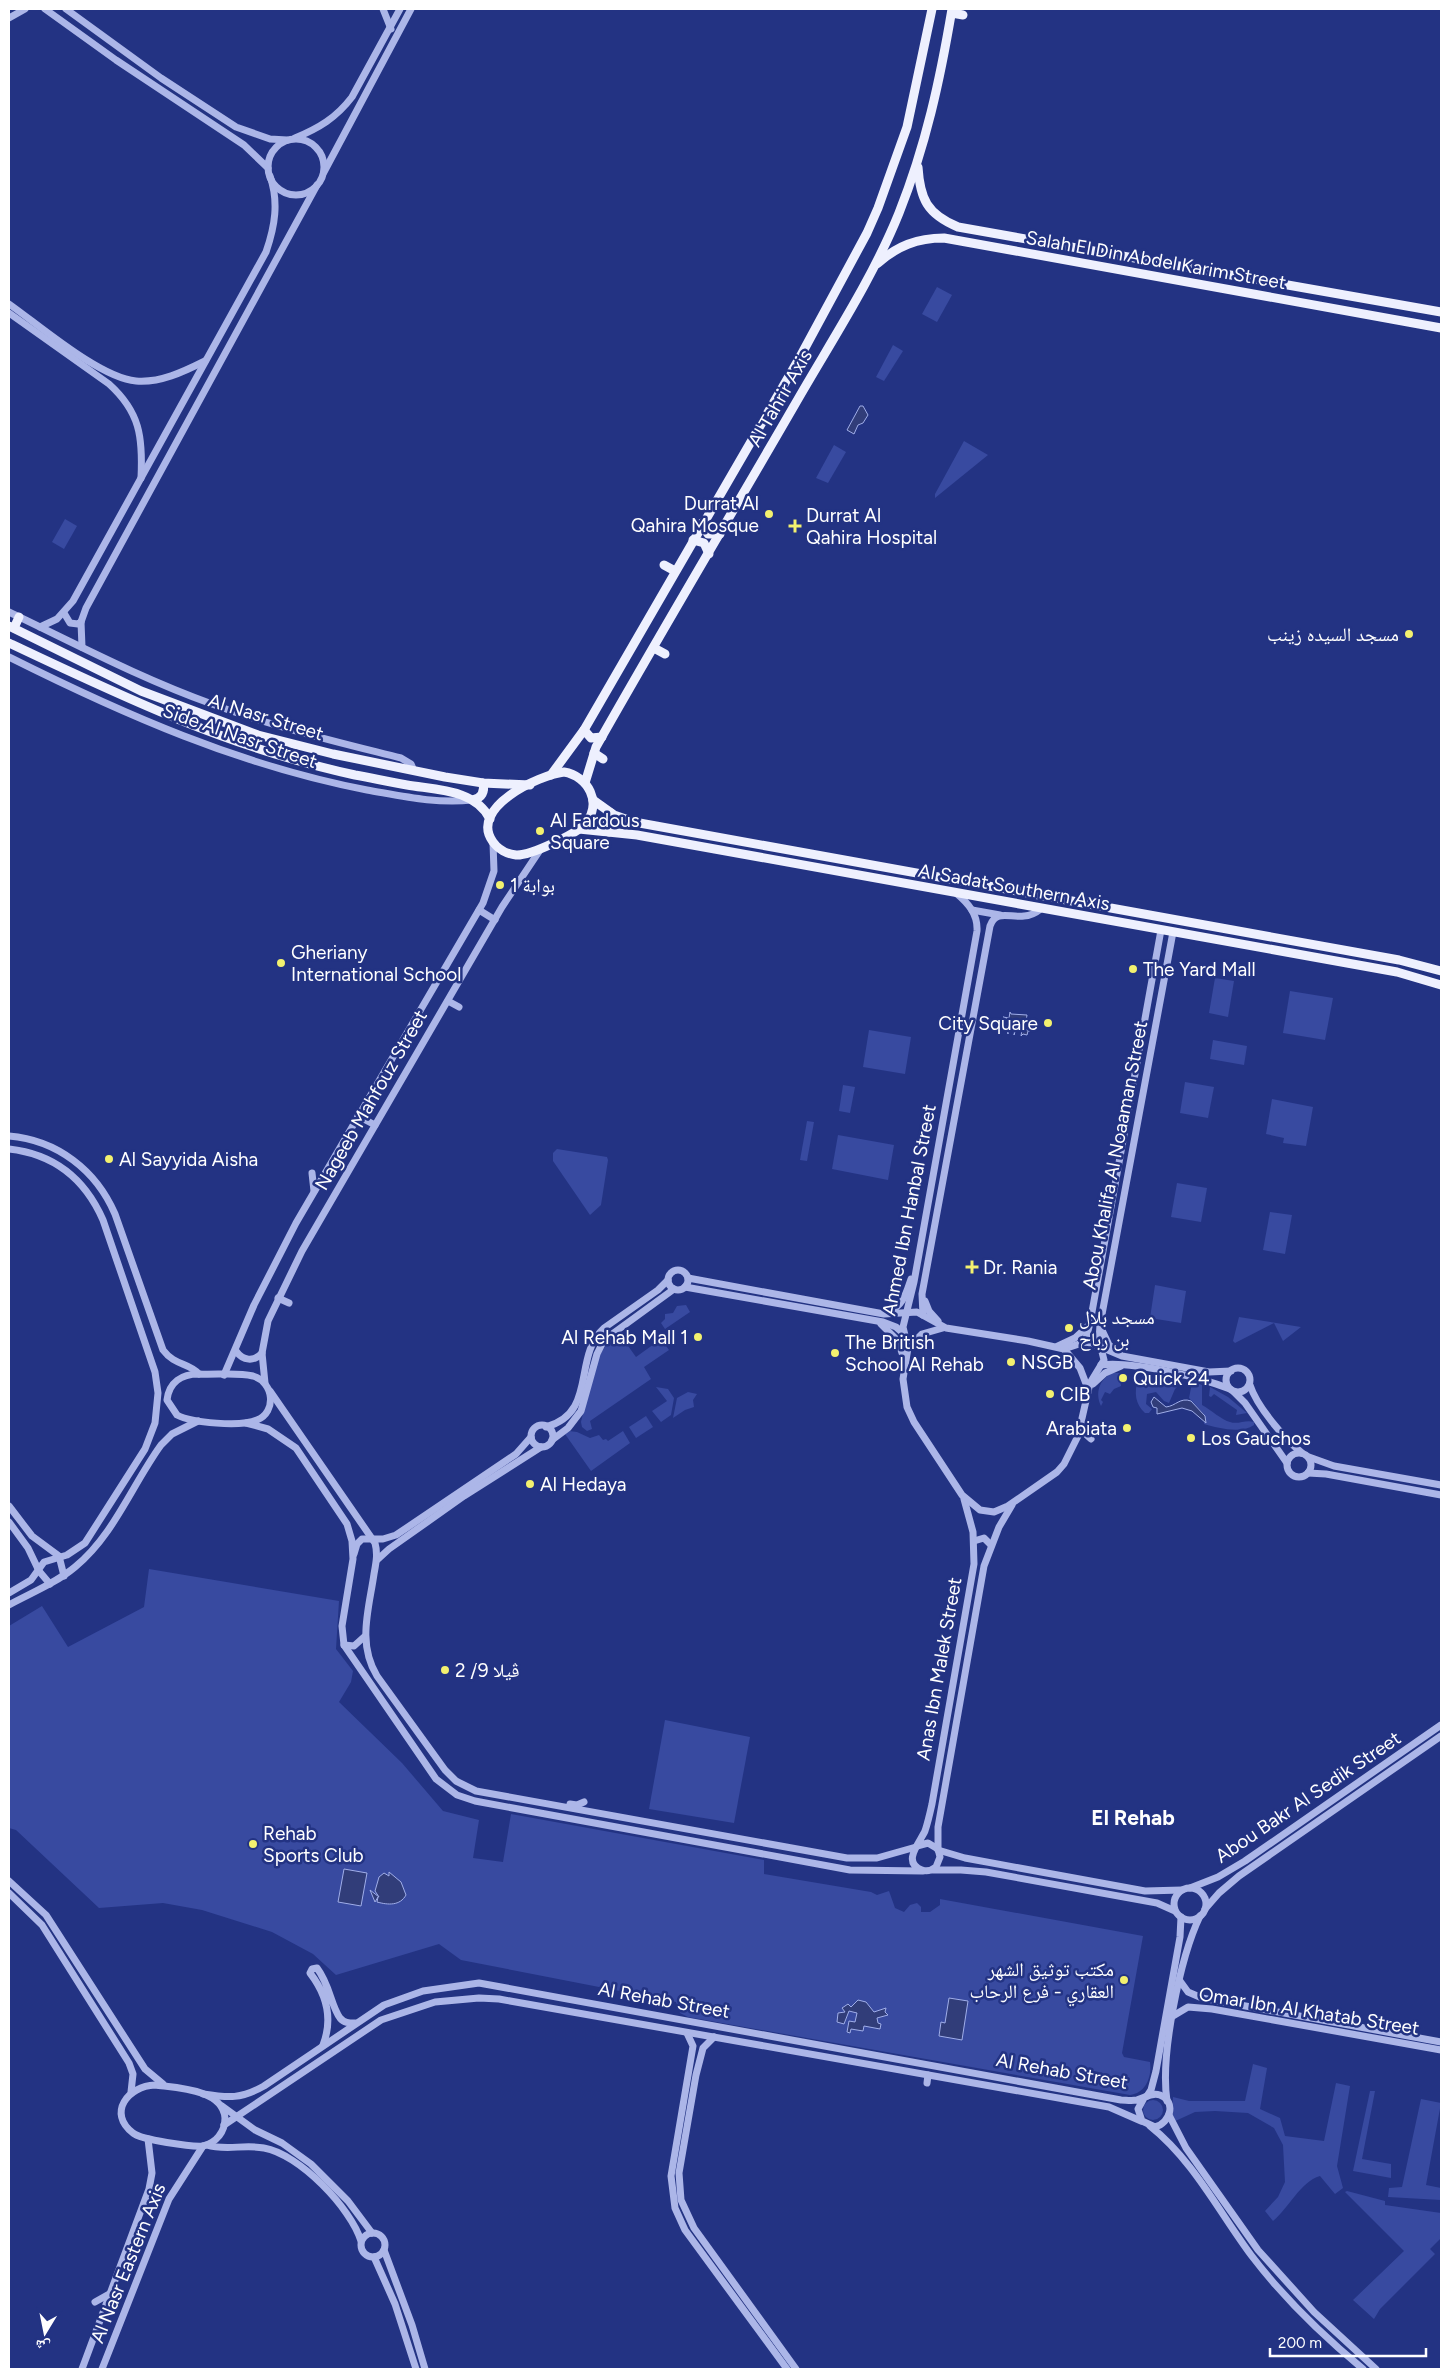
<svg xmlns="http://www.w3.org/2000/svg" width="1450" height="2378" viewBox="0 0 1450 2378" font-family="Figtree,'Noto Naskh Arabic',sans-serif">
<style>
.green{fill:#384aa0}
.water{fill:#313d79;stroke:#a0aee9}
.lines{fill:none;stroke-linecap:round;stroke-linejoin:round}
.minor{stroke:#acb6e8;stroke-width:7}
.major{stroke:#eef0fe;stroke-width:9}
.poi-dot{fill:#f3f16f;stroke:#233383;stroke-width:2}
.labels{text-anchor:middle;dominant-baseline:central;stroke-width:5;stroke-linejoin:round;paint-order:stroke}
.street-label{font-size:19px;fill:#fff;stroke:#233383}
.poi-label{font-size:19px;fill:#fff;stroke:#233383;text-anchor:start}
.quarter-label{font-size:21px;font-weight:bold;fill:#fff;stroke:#233383}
</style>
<rect width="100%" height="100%" fill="#233383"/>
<!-- green -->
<g class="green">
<path d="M937 287 952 295 937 322 922 314Z"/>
<path d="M893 345 903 351 884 381 876 377Z"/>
<path d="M964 441 988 455 935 498V494Z"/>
<path d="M834 445 846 452 828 483 816 478Z"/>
<path d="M65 519 77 526 64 549 52 542Z"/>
<path d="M1215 978 1234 981 1228 1017 1209 1013Z"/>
<path d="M1290 991 1333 998 1325 1040 1283 1033Z"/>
<path d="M869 1030 911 1037 905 1074 863 1067Z"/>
<path d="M1213 1040 1247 1046 1244 1065 1210 1059Z"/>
<path d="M1185 1082 1214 1087 1208 1118 1180 1113Z"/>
<path d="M843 1085 855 1087 850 1113 839 1111Z"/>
<path d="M1272 1099 1313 1107 1306 1146 1283 1143 1284 1138 1266 1134Z"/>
<path d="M807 1121 814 1122 807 1161 800 1160Z"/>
<path d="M838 1135 894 1145 888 1180 832 1169Z"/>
<path d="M557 1149 607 1157 608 1160 601 1205 590 1215 553 1161V1153Z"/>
<path d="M1177 1183 1207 1188 1201 1222 1171 1217Z"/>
<path d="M1270 1212 1292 1215 1285 1254 1263 1250Z"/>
<path d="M1155 1285 1186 1291 1181 1323 1150 1318Z"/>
<path d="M686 1305 690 1312 665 1329 661 1323 665 1319V1314L673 1313 677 1306Z"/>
<path d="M1239 1317 1301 1327 1283 1341 1274 1323 1235 1343 1233 1341Z"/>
<path d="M618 1332 636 1357 661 1339 669 1350 644 1367 651 1379 590 1421 592 1429 587 1431 582 1427 581 1422C589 1392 593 1352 618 1332Z"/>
<path d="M1112 1373H1125L1127 1376 1120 1378 1121 1386 1114 1389 1110 1394 1105 1392 1101 1400 1103 1402 1101 1406C1095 1393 1099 1380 1112 1373Z"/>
<path d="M1143 1376 1167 1379 1169 1382H1182L1175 1389 1169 1403 1164 1401 1156 1392 1147 1394 1146 1404 1152 1409 1149 1413H1145C1135 1404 1134 1392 1138 1380Z"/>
<path d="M1194 1382 1202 1385V1405C1211 1410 1222 1420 1230 1422 1238 1425 1246 1419 1254 1422V1425C1241 1434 1218 1428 1204 1424V1414L1189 1398 1192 1383Z"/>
<path d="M656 1387 668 1389 674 1398 671 1415 661 1422 652 1411 667 1401Z"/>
<path d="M1210 1387 1228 1397 1247 1413 1236 1415 1237 1410 1214 1394 1211 1397 1209 1396Z"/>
<path d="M688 1392 697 1394 693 1400 694 1407 685 1410 673 1418 677 1398Z"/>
<path d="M646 1416 653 1427 636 1438 629 1427Z"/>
<path d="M569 1431 577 1432 590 1438 599 1435 603 1440 606 1439 608 1441 623 1431 630 1443 591 1471 565 1434Z"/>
<path d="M149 1569 339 1601 336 1649 353 1671 351 1682 339 1702 402 1763 443 1811 479 1820 473 1858 503 1862 511 1814 764 1860V1874L871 1892 877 1895 889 1891 895 1908 904 1912 910 1905 917 1903 921 1907V1912H930L940 1905V1899L1143 1936 1122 2053 1124 2057 1150 2062C1152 2077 1146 2093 1130 2095L688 2017 680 2013 676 2002 461 1960 439 1944 336 1975 313 1954 272 1932 202 1910 163 1903 99 1908 16 1830 9 1828V1626L42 1606 68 1647 144 1607Z"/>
<path d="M665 1720 750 1737 734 1823 649 1809Z"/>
<path d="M1253 2064 1267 2068 1260 2109 1280 2118 1285 2136 1324 2141 1336 2083 1350 2086 1337 2166 1343 2188 1335 2194 1320 2176C1300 2182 1289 2208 1273 2221L1265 2211 1278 2197 1285 2182 1283 2145 1274 2128 1248 2113 1215 2111 1195 2112 1171 2123 1173 2097 1189 2101H1245Z"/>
<path d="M1370 2091H1375L1362 2159 1391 2164V2178L1353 2171Z"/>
<path d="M1421 2099 1441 2103 1426 2185 1441 2188V2200L1388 2197 1389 2188 1402 2187Z"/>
<circle cx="1153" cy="2110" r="10"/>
<path d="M1347 2191 1385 2201V2205L1441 2213V2238L1430 2249 1435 2254 1380 2309 1374 2319 1353 2300 1404 2251 1345 2192Z"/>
</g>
<!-- water -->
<g class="water">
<path d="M860 406H863L868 415 863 423 858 425 854 434 847 430Z"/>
<path d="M1010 1012 1011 1014 1027 1015 1026 1021 1032 1022H1025L1024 1029 1030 1031H1028L1027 1035 1023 1034 1021 1036 1022 1030 1016 1029 1014 1035 1015 1029 1009 1028 1008 1034 1007 1031 1003 1030 1002 1025 1008 1026 1009 1019 1003 1017 1009 1018Z"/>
<path d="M1154 1397 1166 1407C1176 1406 1180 1397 1191 1401L1205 1416 1206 1423 1192 1411 1182 1408 1157 1414V1408L1153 1407 1151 1402Z"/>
<path d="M344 1869 367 1873 361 1906 338 1902Z"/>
<path d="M389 1872 401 1882 406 1895C400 1906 388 1905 377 1902L378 1897 375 1902 370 1890 379 1897 375 1891 379 1877 384 1873 389 1876Z"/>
<path d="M949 1998 968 2001 962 2040 939 2036 941 2022 945 2023Z"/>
<path d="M858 2000 866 2002 874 2012 886 2008 885 2012 888 2015 877 2018 878 2023 881 2024 880 2029 864 2026 863 2031 851 2029 850 2033 847 2032 849 2021 855 2022 857 2013 849 2011 844 2024 837 2022 838 2013 845 2012 842 2008 848 2004 851 2007Z"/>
</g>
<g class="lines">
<!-- minor -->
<g class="minor">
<path d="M45 9 116 60 244 145 268 168"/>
<path d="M66 9 161 78 236 127 270 139 287 140"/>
<path d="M383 9 391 29"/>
<path d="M9 18 25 9"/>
<path d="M295 138C319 128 336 118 352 97L400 9"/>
<circle cx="296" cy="167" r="28"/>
<path d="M324 172 411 9"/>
<path d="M9 304C39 325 100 378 136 381 160 383 183 372 205 361"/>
<path d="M9 313 109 384C140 412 143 437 141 478"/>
<path d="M9 612C76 644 142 679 212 704 274 727 338 742 401 758L411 764 414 771"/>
<path d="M64 613 70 623 78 624 81 622"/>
<path d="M40 627 57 619 73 601 266 252C275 226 279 202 270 176"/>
<path d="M82 647 81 622 86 608 317 185"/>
<path d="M9 657C123 714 241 766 367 790 402 796 436 804 472 800"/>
<path d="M956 893C968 903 978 914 977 931L914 1282 903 1327 908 1348 903 1379 907 1407 914 1422 962 1495 980 1510 994 1512 1008 1506 1057 1472 1064 1464 1078 1436 1090 1383 1104 1360 1099 1340 1100 1325 1173 932"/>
<path d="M479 910 495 920"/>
<path d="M972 910 1000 915"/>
<path d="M448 1001 459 1007"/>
<path d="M358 1116 375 1125"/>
<path d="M9 1136C57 1140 96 1170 115 1214L163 1350C175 1366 188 1362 199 1374"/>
<path d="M9 1149C54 1154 85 1179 103 1220L155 1372 158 1393 155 1423 145 1449 85 1543 67 1555 44 1562 31 1580 9 1593"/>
<path d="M312 1173 314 1191"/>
<circle cx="678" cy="1280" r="10"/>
<path d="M688 1278 884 1314 917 1312 946 1328 1028 1341 1064 1349 1085 1342 1091 1343 1122 1356 1209 1372 1231 1371"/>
<path d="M685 1287 883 1322 896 1327 903 1333"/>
<path d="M278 1298 289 1303"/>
<path d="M925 1301 929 1311 938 1321"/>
<path d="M887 1313C903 1306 906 1294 911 1279"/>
<path d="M923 1315 922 1294 990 926C996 909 1010 918 1024 916 1031 916 1037 912 1042 908"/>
<path d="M881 1324 898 1341 904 1359"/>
<path d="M1101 1328 1109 1345 1119 1353"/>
<path d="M1085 1342 1090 1323 1161 930"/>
<path d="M1058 1346 1075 1338 1088 1326"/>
<path d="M908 1348 922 1334 943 1328"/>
<path d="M1064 1349 1080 1368 1088 1389"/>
<path d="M236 1351C243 1361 254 1362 262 1353"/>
<path d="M1101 1365C1132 1361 1200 1377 1230 1389"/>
<circle cx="1238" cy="1380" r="12"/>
<path d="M199 1374C216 1375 237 1372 253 1376 274 1382 277 1412 257 1420 241 1427 192 1423 177 1415L167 1400C169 1382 182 1374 199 1374Z"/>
<path d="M224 1375 254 1305 296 1223 483 903 494 871 493 843"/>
<path d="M265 1383 262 1353 268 1321 302 1251 502 907 540 850"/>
<path d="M1093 1384 1105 1373 1121 1366"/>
<path d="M1250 1385C1257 1407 1284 1438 1302 1453"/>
<path d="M270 1391 375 1543C378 1554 376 1563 374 1574 369 1609 357 1643 377 1676L445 1770 456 1781 476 1791 847 1858H877L916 1847"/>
<path d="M1234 1392 1245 1403 1287 1463"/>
<path d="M246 1423 268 1429 296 1448 347 1524 352 1541 353 1559 342 1626 344 1645 436 1779 457 1795 475 1801 850 1870 923 1871"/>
<circle cx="542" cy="1436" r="11"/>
<path d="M546 1427C598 1413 572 1357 604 1328L658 1290 668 1280"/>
<path d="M1080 1429 1091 1439"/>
<path d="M552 1440 568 1428 581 1411 597 1354 604 1340 674 1289"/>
<circle cx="1299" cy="1465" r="12"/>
<path d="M1309 1457 1334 1466 1441 1485"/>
<path d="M1308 1473 1326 1474 1441 1495"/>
<path d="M9 1506 32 1536 59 1556 64 1576"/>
<path d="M9 1522 28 1548 39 1571 50 1584"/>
<path d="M974 1541 984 1538 991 1545"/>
<path d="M354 1554 357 1544 362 1539H383L396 1535 516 1454 531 1437"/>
<path d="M377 1560 389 1549 464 1496 541 1447"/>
<path d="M9 1605C31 1593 56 1583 75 1567 114 1535 132 1485 161 1445L172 1434 198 1421"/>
<path d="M344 1645 354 1646 364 1637"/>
<path d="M570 1804 577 1805 584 1802"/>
<path d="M917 1846 928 1843 938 1849 940 1857 936 1867C932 1870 927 1872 922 1870 901 1863 920 1842 925 1831 928 1822 930 1813 932 1804L974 1564 973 1532 964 1499"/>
<path d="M938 1849V1827L984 1566 999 1527 1012 1505"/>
<path d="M938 1850 965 1858 1145 1891 1182 1890"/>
<path d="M933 1870H961L986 1872 1157 1903 1175 1911"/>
<path d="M9 1881 46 1915 145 2069 163 2084"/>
<circle cx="1190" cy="1904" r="16"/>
<path d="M1190 1888 1218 1877 1245 1861 1441 1725"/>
<path d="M9 1893 42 1925 129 2063 133 2074 131 2092"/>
<path d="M1205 1909 1219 1893 1239 1876 1441 1736"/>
<path d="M1180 1981 1188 1992 1202 1998 1441 2042"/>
<path d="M1173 2016 1188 2007 1212 2009 1441 2050"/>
<path d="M687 2033 693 2046 671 2176 675 2208 685 2230 787 2369"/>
<path d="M714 2037 703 2048 696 2075 679 2173 681 2200 694 2228 796 2369"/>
<path d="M323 2045C333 2019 327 1995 310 1973L312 1969 317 1968C330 1985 331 2006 340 2018 344 2023 349 2023 355 2023"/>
<path d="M927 2083 928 2075"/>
<path d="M155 2085C177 2088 223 2089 225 2118 225 2124 223 2131 219 2136 216 2140 209 2145 203 2146 192 2147 141 2140 133 2133 107 2113 128 2086 155 2085Z"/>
<path d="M203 2094C229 2098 241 2099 264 2086L384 2005 423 1991 479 1983 1121 2100C1126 2100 1131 2101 1137 2100 1145 2098 1151 2092 1160 2095 1177 2102 1170 2123 1155 2127L1142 2121 1138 2109 1144 2098"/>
<path d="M1147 2096 1151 2090 1156 2071 1180 1937 1181 1917"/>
<path d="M1167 2101C1160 2055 1180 1958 1200 1916"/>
<path d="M222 2106 255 2130 282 2143 311 2164 348 2201 372 2233"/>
<path d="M1169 2115 1186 2148 1258 2250 1314 2312 1376 2369"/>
<path d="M224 2125 381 2020 435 2002 479 1998 499 1999 1109 2107 1141 2121"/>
<path d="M1150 2126C1193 2160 1219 2212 1251 2255 1283 2297 1322 2335 1363 2369"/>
<path d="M207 2145C225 2151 245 2144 264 2148 299 2154 351 2208 361 2241"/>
<circle cx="373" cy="2245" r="12"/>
<path d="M384 2250 412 2325 425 2369"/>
<path d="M374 2257 395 2304 416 2369"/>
<path d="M95 2302 111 2293"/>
<path d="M82 2369 149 2189 152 2173 148 2139"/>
<path d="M102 2369 169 2199 203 2146"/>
</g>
<!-- major -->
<g class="major">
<path d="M952 13 963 15"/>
<path d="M918 167C920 199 927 214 958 227L1441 312"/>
<path d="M877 264C897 246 917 238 944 238L1441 328"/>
<path d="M702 523 708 534H720"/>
<path d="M693 540 704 543 709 554"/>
<path d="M664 565 675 571"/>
<path d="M9 626 141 691 258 735 333 754 445 777 483 783 530 785"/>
<path d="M14 628 19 617"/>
<path d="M9 643C123 697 230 748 355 775 372 778 389 782 407 785 436 790 475 789 490 819"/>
<path d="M654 648 665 654"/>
<path d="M584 730 591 738 602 737"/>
<path d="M594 753 603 759"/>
<path d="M564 772C588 776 603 803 585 824 576 834 530 856 516 855 507 854 498 849 493 842 468 808 539 775 564 772Z"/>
<path d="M551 775 584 730 800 357 867 233 878 208 907 127 932 9"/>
<path d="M585 783 596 747C661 632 728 520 794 406 830 343 872 280 899 213 926 145 940 80 952 9"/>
<path d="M473 800C482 798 485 792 483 783"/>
<path d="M593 800 614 815 634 822 1399 960 1441 971"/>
<path d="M579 829 637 835 1397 972 1441 985"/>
<path d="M609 832 607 823 611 813"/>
</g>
</g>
<!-- markers -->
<g class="poi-dot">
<circle cx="769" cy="514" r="5"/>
<path d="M792.5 518.5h5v5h5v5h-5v5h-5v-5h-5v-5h5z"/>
<circle cx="1409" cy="634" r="5"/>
<circle cx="540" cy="831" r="5"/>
<circle cx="500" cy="885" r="5"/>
<circle cx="281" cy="963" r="5"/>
<circle cx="1133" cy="969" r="5"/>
<circle cx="1048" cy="1023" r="5"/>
<circle cx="109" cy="1159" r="5"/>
<path d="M969.5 1259.5h5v5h5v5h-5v5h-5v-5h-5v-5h5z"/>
<circle cx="1069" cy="1328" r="5"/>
<circle cx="698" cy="1337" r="5"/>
<circle cx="835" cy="1353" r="5"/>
<circle cx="1011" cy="1362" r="5"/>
<circle cx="1123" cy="1378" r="5"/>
<circle cx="1050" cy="1394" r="5"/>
<circle cx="1127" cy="1428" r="5"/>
<circle cx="1191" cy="1438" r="5"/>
<circle cx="530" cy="1484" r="5"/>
<circle cx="445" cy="1670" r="5"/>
<circle cx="253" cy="1844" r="5"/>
<circle cx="1124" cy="1980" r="5"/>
</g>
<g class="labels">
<!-- street labels -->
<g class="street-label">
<text transform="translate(1156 260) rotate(10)">Salah El Din Abdel Karim Street</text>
<text transform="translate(780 398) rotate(-60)">Al Tahrir Axis</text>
<text transform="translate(266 717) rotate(17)">Al Nasr Street</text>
<text transform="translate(240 736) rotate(19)">Side Al Nasr Street</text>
<text transform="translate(1014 887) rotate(10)">Al Sadat Southern Axis</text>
<text transform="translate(371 1100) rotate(-60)">Nageeb Mahfouz Street</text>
<text transform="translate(1115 1155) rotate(-79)">Abou Khalifa Al Noaaman Street</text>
<text transform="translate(909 1210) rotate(-79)">Ahmed Ibn Hanbal Street</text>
<text transform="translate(939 1669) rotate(-80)">Anas Ibn Malek Street</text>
<text transform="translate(1308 1797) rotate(-34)">Abou Bakr Al Sedik Street</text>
<text transform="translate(664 2000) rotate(10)">Al Rehab Street</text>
<text transform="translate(1309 2011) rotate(9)">Omar Ibn Al Khatab Street</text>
<text transform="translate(1062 2071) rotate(10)">Al Rehab Street</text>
<text transform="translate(128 2263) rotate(-68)">Al Nasr Eastern Axis</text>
</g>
<!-- poi labels -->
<g class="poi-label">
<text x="759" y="503" text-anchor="end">Durrat Al<tspan x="759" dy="22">Qahira Mosque</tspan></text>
<text x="806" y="515">Durrat Al<tspan x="806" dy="22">Qahira Hospital</tspan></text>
<text x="1399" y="634" text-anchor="end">مسجد السيده زينب</text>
<text x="550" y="820">Al Fardous<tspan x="550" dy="22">Square</tspan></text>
<text x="510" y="885">بوابة 1</text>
<text x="291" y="952">Gheriany<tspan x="291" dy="22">International School</tspan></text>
<text x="1143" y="969">The Yard Mall</text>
<text x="1038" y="1023" text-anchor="end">City Square</text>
<text x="119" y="1159">Al Sayyida Aisha</text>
<text x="983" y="1267">Dr. Rania</text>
<text x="1079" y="1317">مسجد بلال<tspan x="1079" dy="22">بن رباح</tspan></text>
<text x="688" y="1337" text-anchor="end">Al Rehab Mall 1</text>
<text x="845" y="1342">The British<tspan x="845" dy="22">School Al Rehab</tspan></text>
<text x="1021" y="1362">NSGB</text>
<text x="1133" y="1378">Quick 24</text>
<text x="1060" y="1394">CIB</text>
<text x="1117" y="1428" text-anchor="end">Arabiata</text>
<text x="1201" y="1438">Los Gauchos</text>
<text x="540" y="1484">Al Hedaya</text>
<text x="455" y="1670">ڤيلا 9/ 2</text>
<text x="263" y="1833">Rehab<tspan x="263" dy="22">Sports Club</tspan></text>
<text x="1114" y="1969" text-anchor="end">مكتب توثيق الشهر<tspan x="1114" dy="22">العقاري - فرع الرحاب</tspan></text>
</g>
<!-- quarter labels -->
<g class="quarter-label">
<text x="1133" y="1817">El Rehab</text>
</g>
</g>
<!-- border -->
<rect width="1450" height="2378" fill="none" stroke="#ffffff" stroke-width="20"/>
<!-- north arrow -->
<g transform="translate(45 2333) rotate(190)" stroke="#233383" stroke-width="4" paint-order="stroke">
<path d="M0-4L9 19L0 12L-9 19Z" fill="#ffffff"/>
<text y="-8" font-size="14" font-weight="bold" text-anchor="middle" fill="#ffffff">ش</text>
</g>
<!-- scale -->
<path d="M1270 2348v8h156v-8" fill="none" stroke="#ffffff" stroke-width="2.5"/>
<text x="1278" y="2348" font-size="15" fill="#ffffff" stroke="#233383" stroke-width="4" paint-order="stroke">200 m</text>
</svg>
